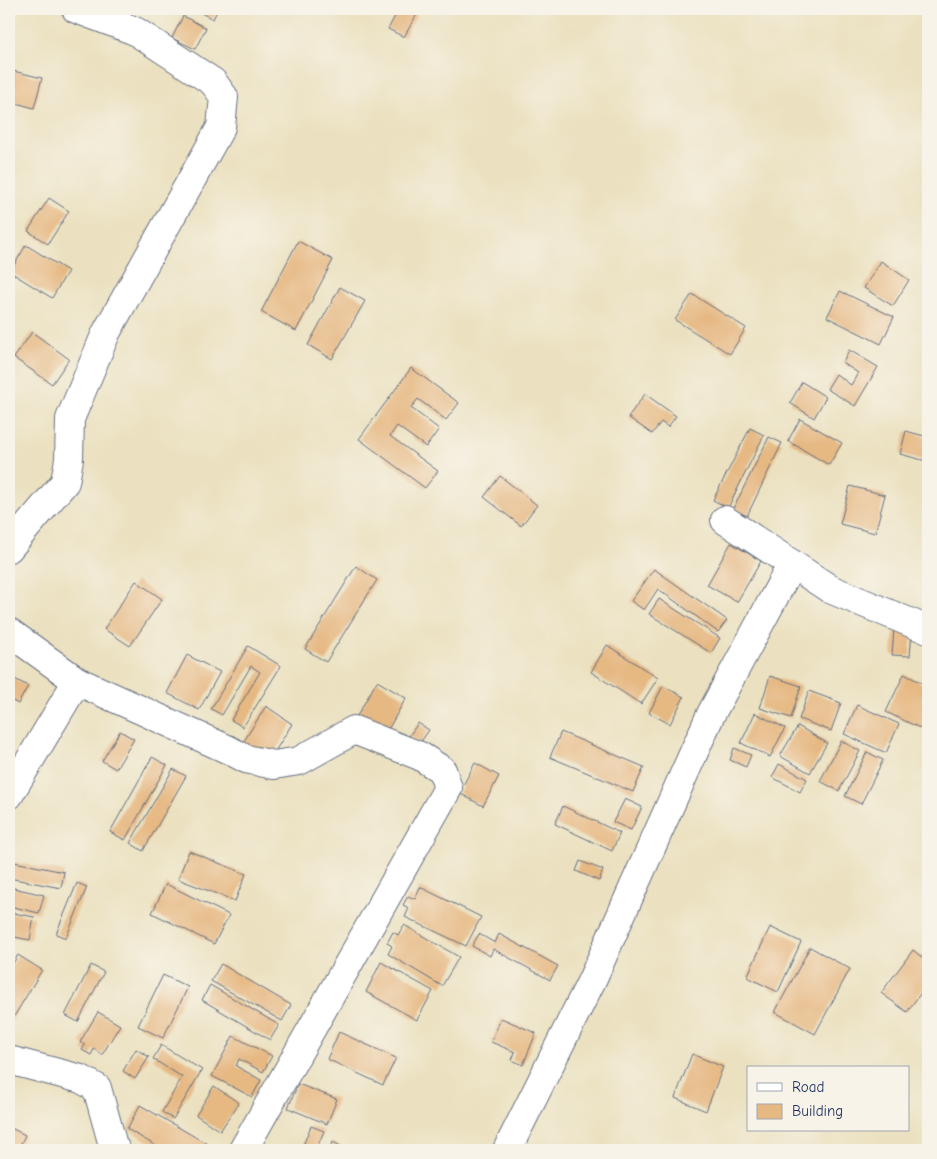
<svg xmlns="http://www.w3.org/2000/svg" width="937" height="1159" viewBox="0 0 937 1159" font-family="'Comic Neue',sans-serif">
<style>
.building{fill:#e6b882}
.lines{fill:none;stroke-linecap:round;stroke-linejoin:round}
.minor-casing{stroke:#646d80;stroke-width:30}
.minor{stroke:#fff;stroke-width:28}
</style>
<rect width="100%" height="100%" fill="#f7f3e8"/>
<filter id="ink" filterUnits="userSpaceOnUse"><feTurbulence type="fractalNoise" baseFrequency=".02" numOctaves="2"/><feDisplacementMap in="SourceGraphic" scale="10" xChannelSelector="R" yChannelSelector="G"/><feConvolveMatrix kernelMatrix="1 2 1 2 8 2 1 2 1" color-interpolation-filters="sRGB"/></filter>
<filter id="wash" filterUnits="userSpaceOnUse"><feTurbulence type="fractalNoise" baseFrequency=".0096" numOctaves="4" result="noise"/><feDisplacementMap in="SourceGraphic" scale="20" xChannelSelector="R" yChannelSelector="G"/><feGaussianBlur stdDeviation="1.12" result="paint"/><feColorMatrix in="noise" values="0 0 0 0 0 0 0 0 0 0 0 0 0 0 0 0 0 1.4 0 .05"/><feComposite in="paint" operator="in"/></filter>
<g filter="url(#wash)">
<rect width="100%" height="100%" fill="#ebe1c0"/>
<g id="blocks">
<!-- building -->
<g class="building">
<path d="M193 9H218L213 19Z"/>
<path d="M399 9H406L417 14 404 37 388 29Z"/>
<path d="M183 16 206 28 195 49 172 38Z"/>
<path d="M9 70 42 78 34 108 9 101Z"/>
<path d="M49 198 69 211 48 244 28 231Z"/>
<path d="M298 241 333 260 296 331 261 312Z"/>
<path d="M26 245 68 271 52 298 10 272Z"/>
<path d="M881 261 909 280 893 306 864 288Z"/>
<path d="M340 287 365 301 332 359 308 345Z"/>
<path d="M840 291 894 317 881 344 827 317Z"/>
<path d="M692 294 746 328 730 354 675 320Z"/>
<path d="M32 332 69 359 52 384 14 358Z"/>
<path d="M849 350 878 367 855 406 827 389 836 374 851 385 858 373 843 363Z"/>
<path d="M411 368 459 403 446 420 418 399 411 408 439 429 426 447 397 426 390 436 438 471 425 488 359 439Z"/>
<path d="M802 382 826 397 814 418 790 403Z"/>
<path d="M645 394 676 416 668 427 661 422 652 434 628 417Z"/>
<path d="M800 419 842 443 829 465 788 441Z"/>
<path d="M750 428 764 435 728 508 713 500Z"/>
<path d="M906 431 928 437V451L926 461 900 454Z"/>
<path d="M769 437 782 443 747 516 733 509Z"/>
<path d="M500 476 537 505 521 526 484 497Z"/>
<path d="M850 486 885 495 875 533 840 524Z"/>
<path d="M731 543 761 561 737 602 707 585Z"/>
<path d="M356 566 377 580 326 662 305 649Z"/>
<path d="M654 569 727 620 718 632 658 589 644 610 631 601Z"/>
<path d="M136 581 162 599 130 646 104 629Z"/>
<path d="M659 599 720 638 711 653 649 614Z"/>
<path d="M894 629 912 630 910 656 892 655Z"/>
<path d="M607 645 658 678 641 704 591 672Z"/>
<path d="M248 646 281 666 243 727 231 720 260 672 251 666 222 715 211 709Z"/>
<path d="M187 655 220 672 199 710 167 693Z"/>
<path d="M904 674 928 686V716L922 729 886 712Z"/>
<path d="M9 676 28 686 18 704 9 699Z"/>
<path d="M770 676 801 686 791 718 760 708Z"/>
<path d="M377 681 406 698 386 733 357 716Z"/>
<path d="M663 686 684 697 670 724 649 713Z"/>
<path d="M809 691 841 703 831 731 799 719Z"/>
<path d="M857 705 899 724 886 753 844 734Z"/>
<path d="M266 706 292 724 269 761 242 744Z"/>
<path d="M755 713 785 728 770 757 741 743Z"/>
<path d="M418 723 429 730 420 743 409 736Z"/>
<path d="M798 726 827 743 810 773 780 756Z"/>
<path d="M120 731 134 739 116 769 102 761Z"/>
<path d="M561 732 644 767 633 792 550 757Z"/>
<path d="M841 741 860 751 839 791 820 781Z"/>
<path d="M734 748 751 755 746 767 730 760Z"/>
<path d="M867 752 883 760 861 804 845 796Z"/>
<path d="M152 757 167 765 125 840 110 832Z"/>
<path d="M475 763 499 776 483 806 459 793Z"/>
<path d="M779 764 807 779 800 792 772 777Z"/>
<path d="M173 769 186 776 143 851 130 843Z"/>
<path d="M625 799 642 807 631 830 613 822Z"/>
<path d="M563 806 620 833 612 851 555 824Z"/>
<path d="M189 851 246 874 235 901 178 879Z"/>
<path d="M9 861 64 872 61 888 9 878Z"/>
<path d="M580 861 603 870 599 881 576 871Z"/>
<path d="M77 883 87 887 66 938 56 934Z"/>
<path d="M166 884 229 915 214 944 152 913Z"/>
<path d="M9 887 44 895 39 913 9 906Z"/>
<path d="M420 887 481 917 466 946 405 917 409 908 403 905 408 896 415 899Z"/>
<path d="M9 912 34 917 30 940 9 936Z"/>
<path d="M404 925 459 957 442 986 388 954 392 946 387 943 393 932 398 935Z"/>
<path d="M770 927 801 942 778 992 747 977Z"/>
<path d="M479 934 495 943 499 934 558 966 550 980 493 949 490 956 472 946Z"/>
<path d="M810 947 850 969 815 1034 775 1012Z"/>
<path d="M913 950 928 962V983L907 1012 881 993Z"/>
<path d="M18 955 42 970 9 1025V970Z"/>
<path d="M381 962 433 991 417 1020 366 992Z"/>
<path d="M221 964 291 1005 282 1021 211 981Z"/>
<path d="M91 965 104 972 78 1022 65 1015Z"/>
<path d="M163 975 188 987 163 1038 138 1026Z"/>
<path d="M210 985 279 1025 270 1040 202 1000Z"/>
<path d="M98 1012 120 1025 102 1055 94 1049 91 1055 82 1050 85 1045 80 1042Z"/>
<path d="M501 1018 536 1033 523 1065 512 1060 515 1052 491 1042Z"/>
<path d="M339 1032 396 1058 383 1085 327 1059Z"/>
<path d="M233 1036 272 1056 263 1072 239 1059 236 1066 261 1080 252 1097 212 1076Z"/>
<path d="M161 1045 202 1070 173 1119 162 1112 182 1077 153 1059Z"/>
<path d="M136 1049 149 1057 135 1079 123 1071Z"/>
<path d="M692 1054 723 1067 706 1111 675 1098Z"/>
<path d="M298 1084 337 1099 327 1124 288 1108Z"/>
<path d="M214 1086 239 1103 220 1131 196 1115Z"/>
<path d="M140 1105 209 1145 206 1150H163L127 1129Z"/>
<path d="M311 1126 324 1131 316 1150H301Z"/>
<path d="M9 1127 25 1135 18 1150H9Z"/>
<path d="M333 1142 348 1150H329Z"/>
</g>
</g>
</g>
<g filter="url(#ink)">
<use href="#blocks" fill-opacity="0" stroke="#646d80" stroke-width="1"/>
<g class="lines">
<defs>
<g id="minor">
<path d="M725 520 830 589 928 630"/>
<path d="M9 548 65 482 69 459 70 419 106 333 221 127 224 97 213 82 135 31 76 9"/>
<path d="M9 632 77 681 229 750 246 759 274 765 299 761 354 730 420 756 442 770 448 788 243 1150"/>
<path d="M9 795 77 681"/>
<path d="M9 1060 81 1079 97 1088 114 1149 116 1150"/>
<path d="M507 1150 592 980 711 714 792 564"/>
</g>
</defs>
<!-- minor casing -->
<use href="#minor" class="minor-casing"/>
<!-- minor -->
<use href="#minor" class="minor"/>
</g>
</g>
<!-- margin -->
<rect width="937" height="1159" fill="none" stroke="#f7f3e8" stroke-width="30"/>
<!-- legend -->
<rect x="747" y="1066" width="162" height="65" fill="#f7f3e8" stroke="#9fa5b1"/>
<rect x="757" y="1083" width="25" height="8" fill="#ffffff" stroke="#9fa5b1"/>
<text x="792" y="1092" font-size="15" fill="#1b2f5e">Road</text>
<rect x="757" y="1104" width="25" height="15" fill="#e6b882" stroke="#9fa5b1"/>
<text x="792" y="1116" font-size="15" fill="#1b2f5e">Building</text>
</svg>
